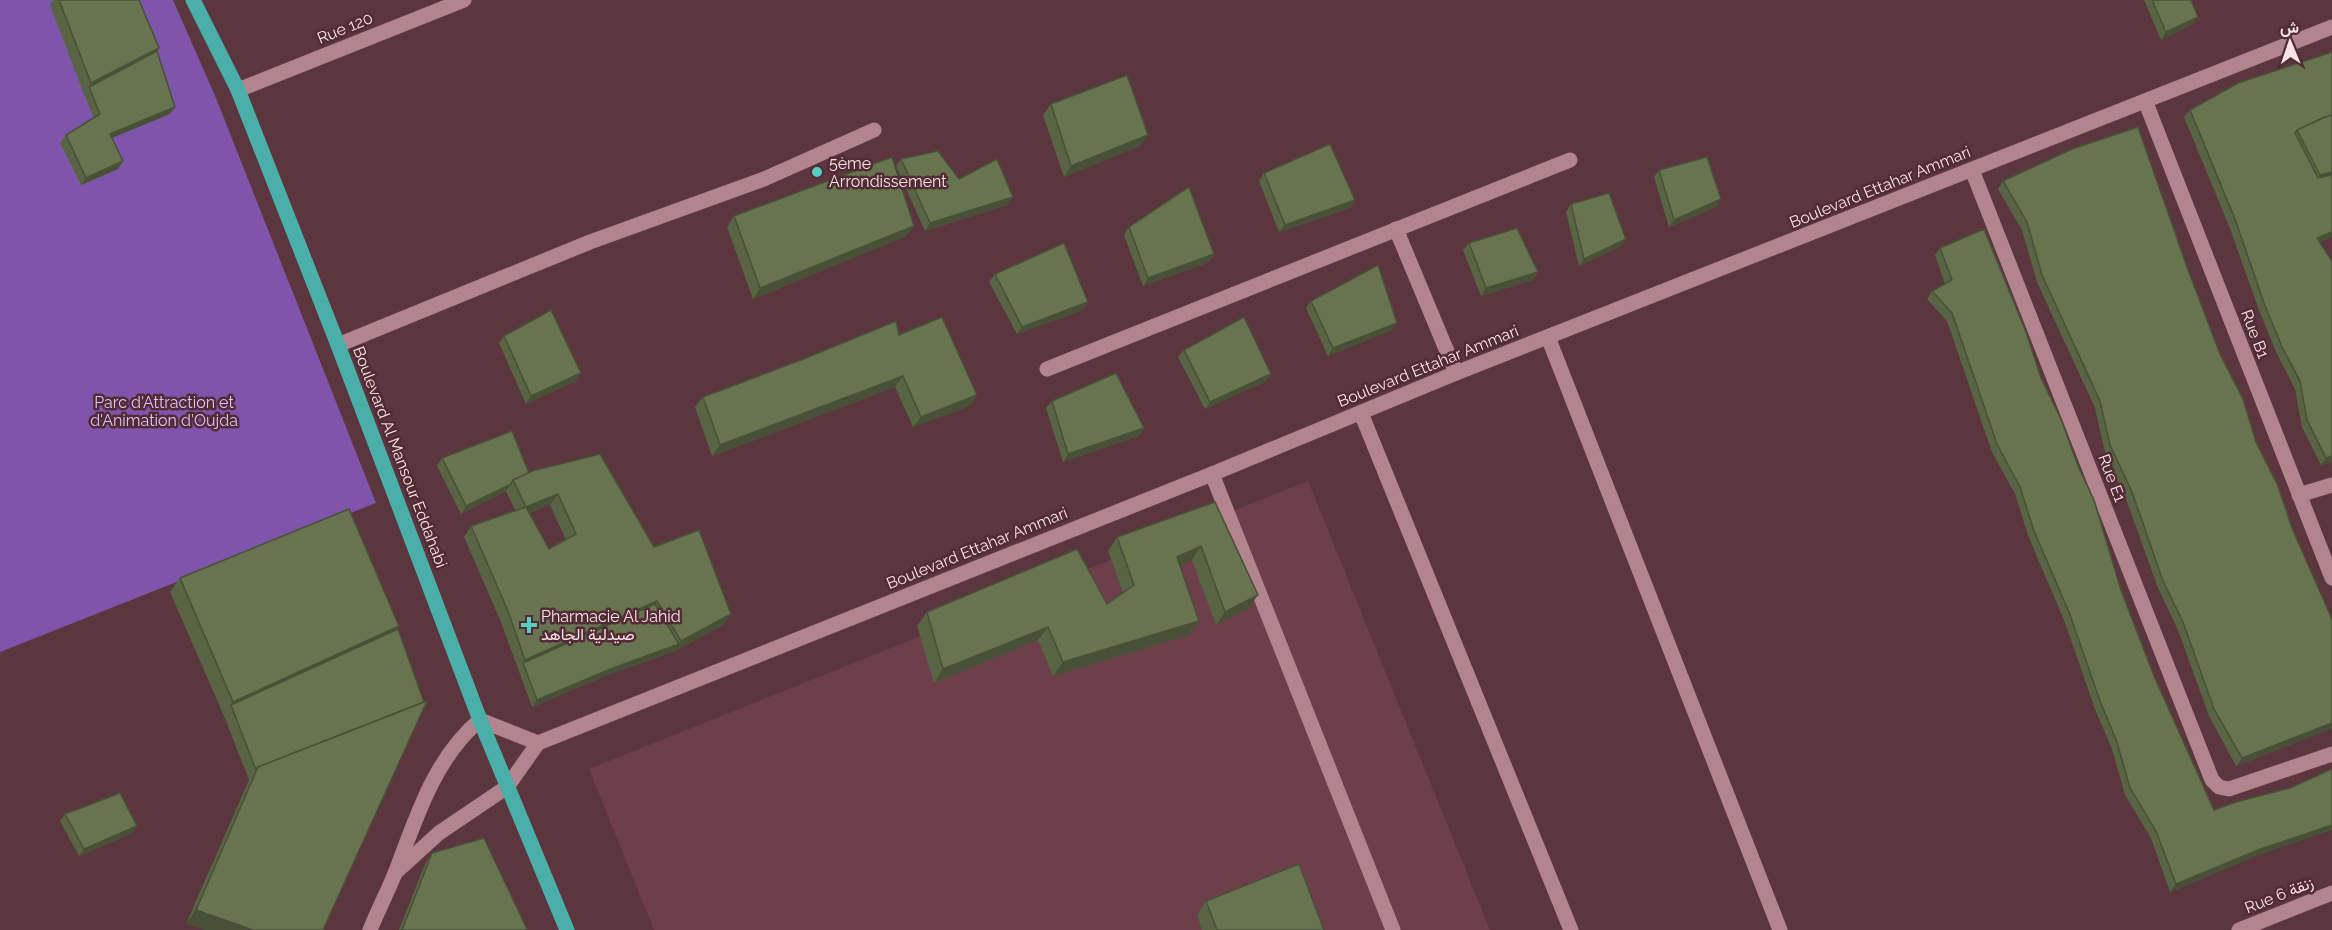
<svg xmlns="http://www.w3.org/2000/svg" width="2332" height="930" viewBox="0 0 2332 930" font-family="Raleway,Vazirmatn,sans-serif">
<style>
.built{fill:#6c3f4a}
.green{fill:#7e55ab}
.lines{fill:none;stroke-linecap:round;stroke-linejoin:round}
.minor{stroke:#b2848e;stroke-width:15}
.major{stroke:#4aafa9;stroke-width:15}
.wall{fill:#596444;fill-rule:evenodd}
.shaded-wall{fill:#485137}
.building{fill:#67744f;stroke:#485137;stroke-width:1.5;fill-rule:evenodd}
.poi-dot{fill:#58cebf;stroke:#512b35;stroke-width:2}
.labels{text-anchor:middle;dominant-baseline:central;stroke-width:5;stroke-linejoin:round;paint-order:stroke}
.street-label{font-size:16px;fill:#fbe2e6;stroke:#512b35}
.poi-label{font-size:16px;fill:#fbe2e6;stroke:#512b35;text-anchor:start}
.park-label{font-size:16px;fill:#dbc5f8;stroke:#512b35}
</style>
<rect width="100%" height="100%" fill="#5c363f"/>
<!-- built -->
<path class="built" d="M1308 481 1490 930H654L589 769Z"/>
<!-- green -->
<path class="green" d="M0 0H173L216 98 376 503 0 652Z"/>
<g class="lines">
<!-- minor -->
<g class="minor">
<path d="M238 90 464 0"/>
<path d="M2146 103 2332 578"/>
<path d="M1972 170 2212 780 2219 787 2229 789 2332 754"/>
<path d="M1396 229 1456 373"/>
<path d="M1548 337 1780 930"/>
<path d="M338 345 590 242 764 179 874 130"/>
<path d="M1047 369 1570 160"/>
<path d="M1361 413 1571 930"/>
<path d="M1212 474 1393 930"/>
<path d="M2299 495 2332 485"/>
<path d="M395 873 439 833 507 787 538 743 1212 474 1456 373 2332 27"/>
<path d="M370 930C378 910 388 891 396 871 416 818 435 757 480 720L538 743"/>
<path d="M2239 930 2332 893"/>
</g>
<!-- major -->
<path class="major" d="M193 0 238 90 338 345 480 720 567 930"/>
</g>
<!-- wall -->
<g class="wall">
<path d="M53 0H139L159 48 157 51 170 114 112 138 123 161 118 169 81 185 60 143 66 135 94 118 84 94 50 5Z"/>
<path d="M2144 0H2191L2193 24 2161 40Z"/>
<path d="M2332 52 2320 242 2332 261V462L2321 465 2302 427 2295 389 2277 354 2259 310 2229 226 2184 117 2190 110Z"/>
<path d="M1051 104 1140 146 1064 177 1043 115Z"/>
<path d="M901 159 959 179 1007 205 925 231 896 166Z"/>
<path d="M1659 170 1721 199 1716 207 1669 227 1654 177Z"/>
<path d="M1264 173 1355 200 1350 208 1279 232 1259 181Z"/>
<path d="M2003 181 2332 728 2236 766 2209 716 2178 630 2158 588 2126 499 2105 452 2095 408 2037 282 2022 230 1998 189Z"/>
<path d="M1571 204 1626 239 1621 246 1579 266 1566 212Z"/>
<path d="M734 216 906 236 753 299 727 227Z"/>
<path d="M1129 227 1214 254 1209 262 1143 286 1124 235Z"/>
<path d="M1469 243 1538 272 1533 280 1481 296 1463 250Z"/>
<path d="M1940 248 2041 378 2154 676 2214 810 2253 857 2170 892 2151 838 2125 795 2112 749 2095 709 2064 620 2029 538 2015 494 1992 452 1947 321 1927 299 1932 291 1945 284 1935 255Z"/>
<path d="M995 274 1088 302 1083 310 1017 334 989 282Z"/>
<path d="M1311 301 1392 330 1328 356 1306 308Z"/>
<path d="M899 335 977 395 970 406 913 427 895 387 712 456 695 407 703 397Z"/>
<path d="M504 336 581 373 576 381 526 404 499 343Z"/>
<path d="M1184 350 1266 381 1205 409 1178 357Z"/>
<path d="M1052 401 1144 428 1139 436 1063 462 1046 408Z"/>
<path d="M442 458 529 473 654 547 723 625 673 652 607 675 532 707 501 622 464 537 471 526 515 510 506 491 461 514 437 466ZM550 505 566 540 549 549 529 513Z"/>
<path d="M1215 502 1248 609 1216 625 1192 560 1179 565 1199 621 1189 635 1053 676 1038 640 934 683 917 626 927 612 1107 604 1123 593 1108 551 1117 537Z"/>
<path d="M180 578 399 626 186 924 249 780 224 716 170 592Z"/>
<path d="M65 814 132 833 79 856 60 821Z"/>
<path d="M432 853 526 930H399L425 864Z"/>
<path d="M1206 901 1324 930H1202L1197 915Z"/>
</g>
<!-- shaded-wall -->
<g class="shaded-wall">
<path d="M2198 17 2193 24 2161 40 2166 32Z"/>
<path d="M159 48 151 59 89 87 91 83Z"/>
<path d="M175 107 170 114 104 141 110 134Z"/>
<path d="M1148 135 1140 146 1064 177 1071 166Z"/>
<path d="M123 161 118 169 81 185 86 178Z"/>
<path d="M2332 172V181L2312 186 2320 175Z"/>
<path d="M1013 197 1007 205 925 231 930 223Z"/>
<path d="M1721 199 1716 207 1669 227 1674 220Z"/>
<path d="M1355 200 1350 208 1279 232 1285 225Z"/>
<path d="M914 226 906 236 753 299 760 288Z"/>
<path d="M2332 232V237L2312 246 2317 238Z"/>
<path d="M1626 239 1621 246 1579 266 1584 259Z"/>
<path d="M1214 254 1209 262 1143 286 1148 278Z"/>
<path d="M1538 272 1533 280 1481 296 1486 288Z"/>
<path d="M1088 302 1083 310 1017 334 1022 327Z"/>
<path d="M1397 323 1392 330 1328 356 1333 348Z"/>
<path d="M581 373 576 381 526 404 531 396Z"/>
<path d="M1271 374 1266 381 1205 409 1210 402Z"/>
<path d="M903 376 895 387 712 456 720 445Z"/>
<path d="M977 395 970 406 913 427 921 417Z"/>
<path d="M1144 428 1139 436 1063 462 1068 454Z"/>
<path d="M2332 456V462L2321 465 2326 458Z"/>
<path d="M511 484 506 491 461 514 466 506Z"/>
<path d="M558 494 550 505 518 517 526 507Z"/>
<path d="M1201 546 1192 560 1167 571 1177 557Z"/>
<path d="M1258 595 1248 609 1216 625 1225 612Z"/>
<path d="M657 601 650 612 523 663 525 660Z"/>
<path d="M731 614 723 625 673 652 681 641Z"/>
<path d="M1199 621 1189 635 1053 676 1063 662Z"/>
<path d="M399 626 390 639 231 705 233 702Z"/>
<path d="M1048 627 1038 640 934 683 943 669Z"/>
<path d="M679 644 673 652 607 675 532 707 537 700 613 668Z"/>
<path d="M2332 723V728L2236 766 2242 758Z"/>
<path d="M2332 825V830L2253 857 2170 892 2176 884 2258 850Z"/>
<path d="M137 826 132 833 79 856 84 849Z"/>
<path d="M196 910 253 930H205L186 924Z"/>
</g>
<!-- building -->
<g class="building">
<path d="M59 0H139L159 48 91 83Z"/>
<path d="M2152 0H2191L2198 17 2166 32Z"/>
<path d="M157 51 175 107 110 134 123 161 86 178 66 135 100 114 89 87Z"/>
<path d="M2332 52V115L2323 118 2297 130 2295 133 2318 178 2332 175V232L2317 238 2332 261V456L2326 458 2307 420 2300 381 2282 347 2264 303 2235 219 2190 110 2238 83Z"/>
<path d="M1127 75 1148 135 1071 166 1051 104Z"/>
<path d="M2332 115V172L2320 175 2297 130 2323 118Z"/>
<path d="M2138 127 2187 267 2220 354 2243 399 2256 442 2278 486 2292 528 2332 619V723L2242 758 2214 709 2183 622 2163 581 2132 492 2110 445 2100 401 2042 275 2027 222 2003 181 2072 149Z"/>
<path d="M1330 144 1355 200 1285 225 1264 173Z"/>
<path d="M938 151 959 179 997 159 1013 197 930 223 901 159Z"/>
<path d="M892 157 914 226 760 288 734 216Z"/>
<path d="M1707 157 1721 199 1674 220 1659 170Z"/>
<path d="M1189 187 1214 254 1148 278 1129 227Z"/>
<path d="M1609 193 1626 239 1584 259 1571 204Z"/>
<path d="M1517 228 1538 272 1486 288 1469 243Z"/>
<path d="M1984 229 2026 332 2041 378 2061 419 2078 466 2094 500 2121 590 2154 676 2214 810 2236 802 2290 788 2332 769V825L2258 850 2176 884 2156 831 2130 788 2117 742 2100 701 2069 612 2034 531 2020 487 1997 444 1952 313 1932 291 1952 280 1940 248Z"/>
<path d="M1064 243 1088 302 1022 327 995 274Z"/>
<path d="M1378 265 1397 323 1333 348 1311 301Z"/>
<path d="M551 310 581 373 531 396 504 336Z"/>
<path d="M942 317 977 395 921 417 903 376 720 445 703 397 801 360 896 321 899 335Z"/>
<path d="M1244 317 1271 374 1210 402 1184 350Z"/>
<path d="M1116 373 1144 428 1068 454 1052 401Z"/>
<path d="M512 431 529 473 513 480 511 484 466 506 442 458Z"/>
<path d="M600 454 654 547 699 530 731 614 681 641 657 601 525 660 508 611 471 526 526 507 513 480 532 471ZM558 494 576 534 549 549 526 507Z"/>
<path d="M1215 502 1258 595 1225 612 1201 546 1177 557 1199 621 1063 662 1048 627 943 669 927 612 1077 549 1107 604 1134 585 1117 537Z"/>
<path d="M349 509 399 626 233 702 180 578Z"/>
<path d="M655 604 679 644 613 668 537 700 523 663Z"/>
<path d="M398 629 424 702 258 767 256 770 231 705Z"/>
<path d="M427 701 323 930H253L196 910 258 767Z"/>
<path d="M120 793 137 826 84 849 65 814Z"/>
<path d="M484 838 527 929 525 930H402L432 853Z"/>
<path d="M1299 864 1324 930H1217L1206 901Z"/>
</g>
<!-- markers -->
<g class="poi-dot">
<circle cx="817" cy="172" r="6"/>
<path d="M526 616h6v6h6v6h-6v6h-6v-6h-6v-6h6z"/>
</g>
<g class="labels">
<!-- street labels -->
<g class="street-label">
<text transform="translate(345 28) rotate(-22)">Rue 120</text>
<text transform="translate(1880 187) rotate(-22)">Boulevard Ettahar Ammari</text>
<text transform="translate(2255 334) rotate(69)">Rue B1</text>
<text transform="translate(1428 366) rotate(-22)">Boulevard Ettahar Ammari</text>
<text transform="translate(400 457) rotate(69)">Boulevard Al Mansour Eddahabi</text>
<text transform="translate(2112 478) rotate(69)">Rue E1</text>
<text transform="translate(977 548) rotate(-22)">Boulevard Ettahar Ammari</text>
<text transform="translate(2279 895) rotate(-22)">Rue 6 زنقة</text>
</g>
<!-- poi labels -->
<g class="poi-label">
<text x="829" y="163">5ème<tspan x="829" dy="18">Arrondissement</tspan></text>
<text x="541" y="616">Pharmacie Al Jahid<tspan x="541" dy="18">صيدلية الجاهد</tspan></text>
</g>
<!-- park labels -->
<g class="park-label">
<text x="164" y="402">Parc d'Attraction et<tspan x="164" dy="18">d'Animation d'Oujda</tspan></text>
</g>
</g>
<!-- north arrow -->
<g transform="translate(2290 42) rotate(358)" stroke="#512b35" stroke-width="4.5" paint-order="stroke">
<path d="M0-4.5L10 22L0 15L-10 22Z" fill="#fbe2e6"/>
<text y="-9" font-size="16" font-weight="bold" text-anchor="middle" fill="#fbe2e6">ش</text>
</g>
</svg>
